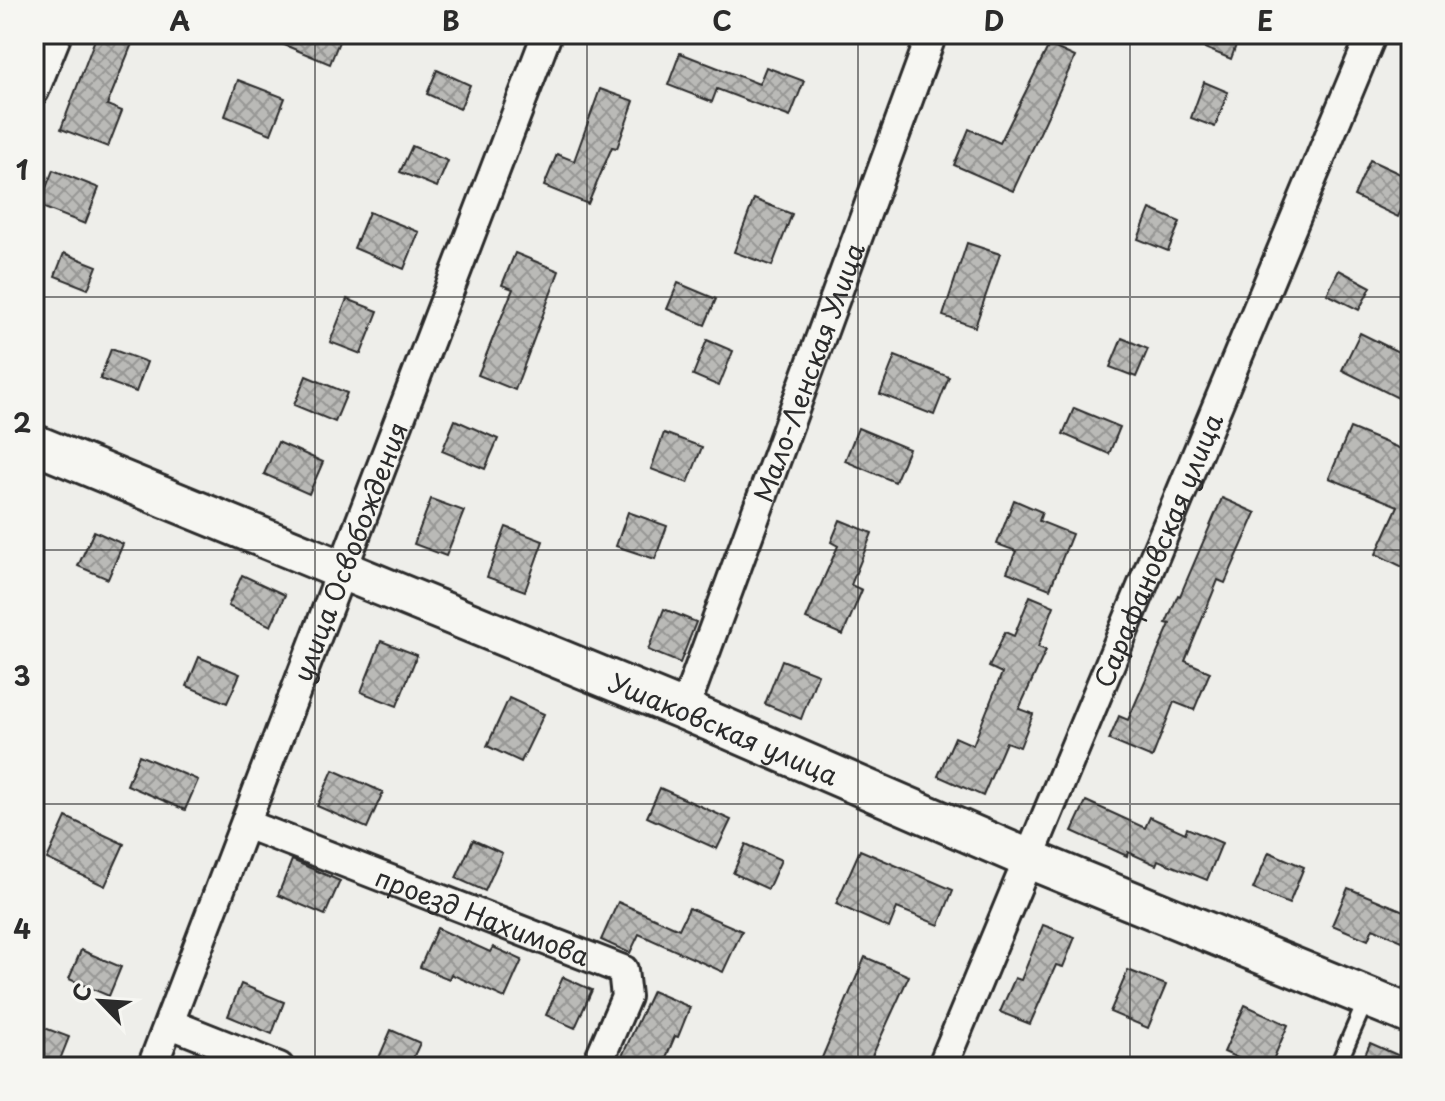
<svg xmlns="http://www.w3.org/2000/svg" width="1445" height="1101" viewBox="0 0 1445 1101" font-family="'Playpen Sans',sans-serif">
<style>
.building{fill:url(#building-cross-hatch);stroke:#2b2b2b;stroke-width:2}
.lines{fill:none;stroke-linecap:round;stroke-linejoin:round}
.service-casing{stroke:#2b2b2b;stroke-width:20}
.minor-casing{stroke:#2b2b2b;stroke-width:34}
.secondary-casing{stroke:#2b2b2b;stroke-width:44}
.service{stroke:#f6f6f2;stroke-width:14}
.minor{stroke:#f6f6f2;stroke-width:28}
.secondary{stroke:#f6f6f2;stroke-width:38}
.grid{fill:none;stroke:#2b2b2b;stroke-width:2;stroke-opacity:0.55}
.labels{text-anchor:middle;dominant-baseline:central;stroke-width:8;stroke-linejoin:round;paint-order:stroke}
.street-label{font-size:26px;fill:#2b2b2b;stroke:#f6f6f2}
.neatline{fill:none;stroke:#2b2b2b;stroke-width:3}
.grid-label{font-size:26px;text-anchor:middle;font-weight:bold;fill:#2b2b2b}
</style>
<defs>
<pattern id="building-cross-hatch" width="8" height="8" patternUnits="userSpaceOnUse" patternTransform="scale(2)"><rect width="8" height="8" fill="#babab7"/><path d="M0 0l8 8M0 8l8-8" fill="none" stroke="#979795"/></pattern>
</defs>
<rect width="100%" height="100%" fill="#eeeeea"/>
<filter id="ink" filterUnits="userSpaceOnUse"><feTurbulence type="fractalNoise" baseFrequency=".0125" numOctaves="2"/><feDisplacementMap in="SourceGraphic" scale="16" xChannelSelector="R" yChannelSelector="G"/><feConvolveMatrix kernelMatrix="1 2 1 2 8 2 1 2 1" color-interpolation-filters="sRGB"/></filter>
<g filter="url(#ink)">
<!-- building -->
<g class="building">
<path d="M97 34H136L107 105 122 111 108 147 61 129Z"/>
<path d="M258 34H342L330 64Z"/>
<path d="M1171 34H1240L1231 59Z"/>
<path d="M1049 45 1075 57 1013 191 954 165 969 129 1000 143Z"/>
<path d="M680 53 759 84 766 67 804 81 790 117 717 89 712 102 668 85Z"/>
<path d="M437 70 470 85 460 109 427 94Z"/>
<path d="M238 80 285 98 271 134 225 116Z"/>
<path d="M1204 82 1228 92 1215 127 1191 118Z"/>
<path d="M600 89 634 101 617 148 612 147 588 204 544 186 557 154 574 161Z"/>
<path d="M412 146 448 161 437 187 400 172Z"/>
<path d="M1370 160 1411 179V188L1398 217 1354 196Z"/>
<path d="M53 170 99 188 85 224 39 206Z"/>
<path d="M754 199 792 214 772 266 734 252Z"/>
<path d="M1150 209 1180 222 1168 251 1138 239Z"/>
<path d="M369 212 419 232 404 269 354 248Z"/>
<path d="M967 243 1000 254 975 327 943 316Z"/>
<path d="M64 253 97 266 88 289 55 276Z"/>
<path d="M515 253 559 271 515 390 478 375 513 289 502 285Z"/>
<path d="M1339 270 1371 287 1359 310 1327 294Z"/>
<path d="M678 283 716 299 705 325 667 309Z"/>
<path d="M347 299 378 311 361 354 330 342Z"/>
<path d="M1360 333 1411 358V371L1398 398 1342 370Z"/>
<path d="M1122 338 1148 349 1136 377 1110 367Z"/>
<path d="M707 340 733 351 719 386 693 375Z"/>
<path d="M111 349 147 362 136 392 100 379Z"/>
<path d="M895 356 949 377 934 415 880 394Z"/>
<path d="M306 376 347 393 335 422 294 405Z"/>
<path d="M1074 408 1120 427 1109 454 1063 434Z"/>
<path d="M455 420 498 439 485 469 442 451Z"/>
<path d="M858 428 909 449 895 482 845 461Z"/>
<path d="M1350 428 1411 453V571L1376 554 1398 506 1329 478Z"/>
<path d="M664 433 702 447 688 483 651 469Z"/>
<path d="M278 442 323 462 309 494 264 474Z"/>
<path d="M1222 498 1256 513 1225 583 1218 580 1185 661 1210 672 1194 710 1174 702 1152 758 1109 740 1119 716 1128 720 1170 624 1166 623 1178 595 1180 596Z"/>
<path d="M431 499 464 511 446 556 414 544Z"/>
<path d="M1014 500 1042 512 1039 521 1072 534 1050 589 1007 572 1016 551 997 544Z"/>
<path d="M628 512 667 526 655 559 616 546Z"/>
<path d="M840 520 872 533 851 585 862 590 843 635 806 619 838 546 831 542Z"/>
<path d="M506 527 543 541 525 591 487 577Z"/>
<path d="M94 531 123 544 108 579 78 566Z"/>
<path d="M242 575 285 595 271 626 228 606Z"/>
<path d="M1030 596 1054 606 1038 647 1046 650 1019 709 1033 714 1020 747 1006 742 983 796 938 776 955 737 973 745 1002 673 989 667 1005 632 1014 636Z"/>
<path d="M664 609 696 622 680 663 648 650Z"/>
<path d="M381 641 417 655 397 706 361 692Z"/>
<path d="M199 657 240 674 227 703 187 686Z"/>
<path d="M782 660 818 674 801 719 765 704Z"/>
<path d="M509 698 544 714 521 762 487 746Z"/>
<path d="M139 755 198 780 185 810 127 785Z"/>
<path d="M333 770 383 792 367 828 317 806Z"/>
<path d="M660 788 731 820 717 849 647 817Z"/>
<path d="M1086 801 1145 828 1150 817 1185 833 1187 828 1222 843 1207 880 1158 860 1156 865 1128 852 1127 856 1072 831Z"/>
<path d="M66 817 124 844 105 886 47 859Z"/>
<path d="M473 840 502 853 485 891 456 878Z"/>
<path d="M746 844 781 860 768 889 733 873Z"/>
<path d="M860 850 953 890 939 925 897 908 889 928 836 904Z"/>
<path d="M1269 852 1304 867 1289 904 1253 889Z"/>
<path d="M292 860 340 881 325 915 278 895Z"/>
<path d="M1348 888 1411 914V945L1373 928 1368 940 1332 925Z"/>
<path d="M618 902 679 929 689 908 742 931 723 972 639 934 630 953 601 940Z"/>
<path d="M1043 925 1075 937 1063 967 1056 965 1030 1024 1000 1012 1015 978 1021 980Z"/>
<path d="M437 928 490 952 493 947 522 960 505 998 451 974 449 979 420 967Z"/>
<path d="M81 950 121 967 109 996 69 979Z"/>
<path d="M865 957 909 976 867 1067H818Z"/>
<path d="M1128 970 1166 985 1148 1028 1110 1012Z"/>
<path d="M563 977 592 990 575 1028 546 1015Z"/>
<path d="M241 984 284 1002 272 1034 228 1016Z"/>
<path d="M652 991 690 1007 678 1037 675 1036 662 1067H617Z"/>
<path d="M1245 1005 1288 1025 1270 1067H1258L1224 1052Z"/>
<path d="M34 1024 69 1037 57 1067H34Z"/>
<path d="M391 1030 420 1043 409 1067H375Z"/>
<path d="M1370 1043 1411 1061V1067H1360Z"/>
</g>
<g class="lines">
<defs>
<path id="service" d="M1337 1067 1367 998"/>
<g id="minor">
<path d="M34 91 57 34"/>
<path id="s1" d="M684 710 932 34"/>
<path id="s2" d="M246 824 623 970 626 997 596 1067"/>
<path d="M171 1024 279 1067"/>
<path id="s3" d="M152 1067 547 34"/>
<path id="s4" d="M942 1067 1372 34"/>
</g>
<g id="secondary">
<path id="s5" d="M34 444 684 710 1029 859 1411 1015"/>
</g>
</defs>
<!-- service casing -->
<use href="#service" class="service-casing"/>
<!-- minor casing -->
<use href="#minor" class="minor-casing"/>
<!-- secondary casing -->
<use href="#secondary" class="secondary-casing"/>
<!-- service -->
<use href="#service" class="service"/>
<!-- minor -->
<use href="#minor" class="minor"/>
<!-- secondary -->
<use href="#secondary" class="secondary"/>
</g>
</g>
<!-- grid -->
<path class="grid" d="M315 34V1067M587 34V1067M858 34V1067M1130 34V1067M34 297H1411M34 550H1411M34 804H1411"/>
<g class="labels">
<!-- street labels -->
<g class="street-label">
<text stroke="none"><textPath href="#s1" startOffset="360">Мало-Ленская Улица</textPath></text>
<text stroke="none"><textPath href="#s4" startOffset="560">Сарафановская улица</textPath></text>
<text stroke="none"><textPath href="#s3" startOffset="552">улица Освобождения</textPath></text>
<text stroke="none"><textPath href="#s5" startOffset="746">Ушаковская улица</textPath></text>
<text stroke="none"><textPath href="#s2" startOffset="254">проезд Нахимова</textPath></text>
</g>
</g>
<!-- margin -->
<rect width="1445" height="1101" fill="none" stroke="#f6f6f2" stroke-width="88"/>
<!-- north arrow -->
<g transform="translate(100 1001) rotate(295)" stroke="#f6f6f2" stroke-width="6" paint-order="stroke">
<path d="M0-6L14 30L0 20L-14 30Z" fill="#2b2b2b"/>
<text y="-12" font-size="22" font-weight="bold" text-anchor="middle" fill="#2b2b2b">С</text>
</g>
<rect x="44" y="44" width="1357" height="1013" class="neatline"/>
<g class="grid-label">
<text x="180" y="31">A</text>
<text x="451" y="31">B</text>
<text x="722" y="31">C</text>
<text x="994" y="31">D</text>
<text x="1265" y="31">E</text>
<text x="22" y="180">1</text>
<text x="22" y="433">2</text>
<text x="22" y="686">3</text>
<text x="22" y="939">4</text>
</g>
</svg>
